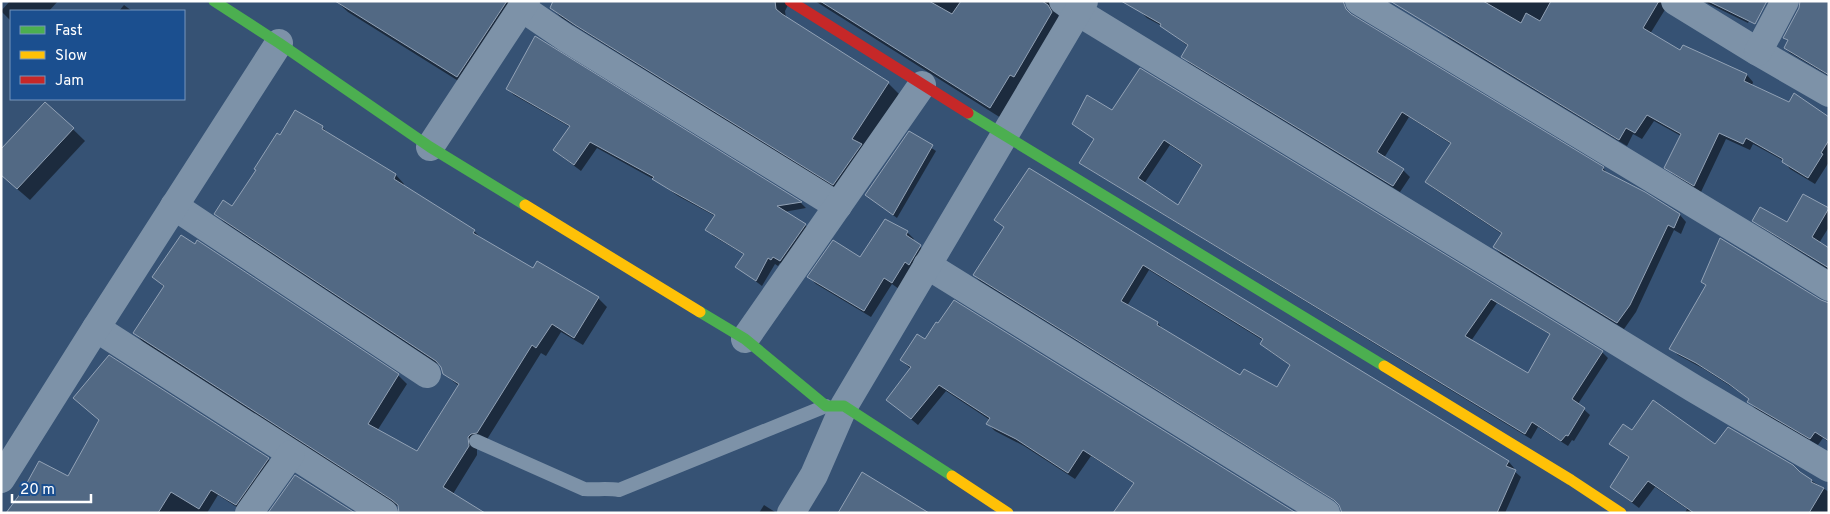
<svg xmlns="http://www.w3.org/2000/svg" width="1830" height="514" viewBox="0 0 1830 514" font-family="Overpass,sans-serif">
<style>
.shadow{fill:#0007;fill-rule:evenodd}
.building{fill:#526984;stroke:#92a2b6;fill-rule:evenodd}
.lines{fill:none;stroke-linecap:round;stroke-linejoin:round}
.lane{stroke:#7d92a8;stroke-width:14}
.street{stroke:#7d92a8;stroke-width:28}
.fast{stroke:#4caf50;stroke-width:11}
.slow{stroke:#ffc107;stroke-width:11}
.jam{stroke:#c62828;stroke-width:11}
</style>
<rect width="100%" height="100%" fill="#365274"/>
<!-- shadow -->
<g class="shadow">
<path d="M10 1H58L49 11H11V21L1 11Z"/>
<path d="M336 1H525L468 87 348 12Z"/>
<path d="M555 1H790L785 11 786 18 888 83 899 94 864 148 845 195 562 18 551 8Z"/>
<path d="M815 1H1063L1058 11 1059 19 1001 118Z"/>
<path d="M1407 1H1668L1666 8 1650 34 1681 52 1747 75 1753 82 1752 86 1829 119V162L1815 184 1790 169 1784 161 1753 144 1750 150 1726 139 1701 192 1673 174 1666 167 1681 136 1654 121 1642 139 1633 134 1627 146 1450 39Z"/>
<path d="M1703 1H1758L1748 23Z"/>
<path d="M1829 1V76L1790 53 1785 48Z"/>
<path d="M124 5 132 11H119Z"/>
<path d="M1140 11H1346L1603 168 1609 175 1680 215 1686 222 1681 234 1674 230 1636 312 1624 329 1501 254 1494 247 1502 234 1433 188 1426 182 1451 144 1409 117 1384 158 1403 170 1410 177 1400 192 1189 63 1183 56 1189 47 1162 26 1147 18Z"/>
<path d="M535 37 801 203 806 208 784 212 805 225 812 231 787 267 780 263 778 266 775 264 762 286 737 267 745 255 713 236 707 229 715 216 678 196 655 180 597 148 581 171 561 156 554 150 570 127 514 95 507 89Z"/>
<path d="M1140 70 1602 352 1608 358 1578 404 1590 415 1574 441 1572 440 1568 446 1538 427 1531 439 1087 168 1081 162 1095 140 1074 124 1112 112ZM1170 145 1202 166 1179 207 1144 184ZM1497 303 1551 335 1528 374 1471 341Z"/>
<path d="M46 103 85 141 30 200 1 175Z"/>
<path d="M322 127 331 136 396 175 404 184 403 187 474 231 483 240 534 270 598 298 607 307 583 345 561 332 546 356 541 353 486 441 477 446V455L453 494 408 513 143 342 135 333 165 288 154 277 398 375 407 384 377 431 418 452 459 386 444 374 442 367 224 222 216 214 232 207 280 137Z"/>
<path d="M909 133 936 151 897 218 870 198Z"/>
<path d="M1029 170 1509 462 1514 468 1513 470 1521 477 1505 513H1343L1340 504 980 281 974 275 1005 228 996 219ZM1149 270 1264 341 1262 344 1268 350 1291 366 1277 388 1240 377 1163 330 1158 323 1127 306Z"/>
<path d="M1828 209 1829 227 1819 243 1829 249V270L1761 227 1754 220 1787 223Z"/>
<path d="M907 232 914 239 913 241 927 253 899 289 892 284 871 317 816 284 809 277 861 258Z"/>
<path d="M1702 282 1829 304V442L1823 438 1818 445 1756 409 1749 402 1750 400 1738 391 1704 369 1678 355 1671 348 1706 286Z"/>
<path d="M926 340 1294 513 1135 484 1091 456 1075 479 1024 446 995 431 988 424 990 420 946 391 918 425 888 400 911 369 901 360Z"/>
<path d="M1633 432 1715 446 1800 473 1829 492V513H1685L1687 509 1655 487 1639 508 1611 487 1630 459 1611 444Z"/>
<path d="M268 459 275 465 243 511 218 495 207 513H11L68 478Z"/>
<path d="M764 505 775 512 776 513H759Z"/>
</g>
<!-- building -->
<g class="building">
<path d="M335 1H507L457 77Z"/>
<path d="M553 1H775L776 9 782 14 889 82 852 139 862 144 833 185 575 25 550 8Z"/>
<path d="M820 1H929L952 14 961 1H1042L1048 5 1052 12 1014 77 1010 75 990 108Z"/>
<path d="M1121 1H1343L1346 9 1351 14 1604 167 1602 170 1645 192 1680 214 1674 228 1668 225 1630 305 1617 323 1493 247 1502 233 1425 182 1451 143 1402 112 1377 152 1404 169 1393 186 1181 57 1188 45 1160 26 1161 24Z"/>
<path d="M1390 1H1483L1521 23 1526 13 1540 21 1551 1H1659L1643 28 1680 50 1683 45 1747 74 1744 81 1789 102 1794 93 1829 117V140L1821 153 1823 154 1808 178 1782 162 1783 159 1746 138 1743 144 1719 133 1694 186 1664 168 1681 134 1647 115 1635 133 1626 128 1619 140Z"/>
<path d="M1708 1H1767L1755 24Z"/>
<path d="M1800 1H1829V75L1784 48 1788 40 1783 38 1799 8Z"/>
<path d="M535 36 802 202 777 206 806 224 780 261 773 257 771 260 768 258 756 281 735 267 744 254 705 230 715 215 670 190 652 179 654 177 590 142 574 165 553 150 570 126 506 89Z"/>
<path d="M1140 68 1603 351 1572 399 1585 408 1568 436 1566 435 1561 441 1532 422 1525 434 1079 163 1094 139 1072 124 1087 95 1112 110ZM1164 140 1202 165 1178 205 1138 178ZM1491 299 1550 334 1528 373 1465 336Z"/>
<path d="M45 102 74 128 17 189 1 175V149Z"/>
<path d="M295 110 323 126 322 129 396 174 394 179 475 230 473 233 533 268 537 261 599 297 574 338 552 324 536 348 532 345 477 433 471 434 468 437 469 446 443 487 485 513H399L398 505 392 500 133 333 164 286 152 277 181 235 195 244 197 240 399 374 368 424 417 451 459 384 443 374 441 367 436 361 214 214 223 200 232 206 256 170 254 169 277 133 280 135Z"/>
<path d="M909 131 933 145 893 215 865 195Z"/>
<path d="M1029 168 1509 461 1506 466 1516 470 1497 513H1342L1339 505 1334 500 973 275 1004 227 994 220ZM1143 265 1263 339 1260 344 1290 365 1277 387 1244 369 1240 375 1157 325 1158 322 1121 301Z"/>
<path d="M1803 194 1829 208 1812 237 1829 248V268L1752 221 1760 207 1787 222Z"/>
<path d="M885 219 908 231 906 235 921 245 909 265 905 262 892 283 884 278 864 311 807 277 833 240 860 257Z"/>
<path d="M1720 238 1821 300 1829 303V441L1815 432 1810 439 1747 402 1749 399 1729 384 1696 363 1669 349 1706 285 1701 282Z"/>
<path d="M954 300 1296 513H1113L1134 483 1083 450 1068 473 1016 439 986 424 990 418 939 385 911 419 886 400 911 367 900 360 917 334 925 339 936 322 938 323Z"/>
<path d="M109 355 269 458 236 505 211 490 199 509 171 492 158 513H6L23 490 39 461 68 476 99 420 73 398Z"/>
<path d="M1653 400 1715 444 1728 427 1793 465 1800 472 1812 480 1811 482 1824 488 1809 513H1694L1648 481 1632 502 1610 487 1629 457 1609 444 1623 424 1632 430Z"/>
<path d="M862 472 929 513H838Z"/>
<path d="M295 475 355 513H268Z"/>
</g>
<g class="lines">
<!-- lane -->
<path class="lane" d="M476 441 584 489C596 490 607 488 619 490L826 406"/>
<!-- street -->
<g class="street">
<path d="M1063 1 1078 12 1693 388 1829 468"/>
<path d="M1359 1 1762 245 1829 287"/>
<path d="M1675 1 1758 52 1829 93"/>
<path d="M522 8 566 38 838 206"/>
<path d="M1758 52 1785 1"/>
<path d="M430 147 526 1"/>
<path d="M174 206 427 374"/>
<path d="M927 265 1326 513"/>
<path d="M96 328 384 513"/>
<path d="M745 339 922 85"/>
<path d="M1 479 96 328 279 43"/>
<path d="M249 513 291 454"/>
<path d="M791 513 814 475 844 406 1084 1"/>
</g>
<!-- fast -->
<g class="fast">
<path d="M214 1 279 43 430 147 525 205"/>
<path d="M968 113 1384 366"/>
<path d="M700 312 745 339 826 406H844L952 476"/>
</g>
<!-- slow -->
<g class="slow">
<path d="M525 205 700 312"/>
<path d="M1384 366 1571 480 1621 513"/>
<path d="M952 476 1008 513"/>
</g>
<!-- jam -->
<path class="jam" d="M790 1 968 113"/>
</g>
<!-- border -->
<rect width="1830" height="514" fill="none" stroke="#ffffff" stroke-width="5"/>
<!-- legend -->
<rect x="10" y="10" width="175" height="90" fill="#1b4f8f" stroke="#7695bc"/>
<rect x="20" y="26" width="25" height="8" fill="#4caf50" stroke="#7695bc"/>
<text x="55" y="35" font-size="15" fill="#ffffff">Fast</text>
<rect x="20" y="51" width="25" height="8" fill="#ffc107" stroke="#7695bc"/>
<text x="55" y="60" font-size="15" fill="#ffffff">Slow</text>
<rect x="20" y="76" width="25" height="8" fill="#c62828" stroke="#7695bc"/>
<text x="55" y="85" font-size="15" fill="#ffffff">Jam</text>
<!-- scale -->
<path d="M12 494v8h79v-8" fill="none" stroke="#ffffff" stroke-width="2.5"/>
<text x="20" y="494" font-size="15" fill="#ffffff" stroke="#1b4f8f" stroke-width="4" paint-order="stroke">20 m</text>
</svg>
